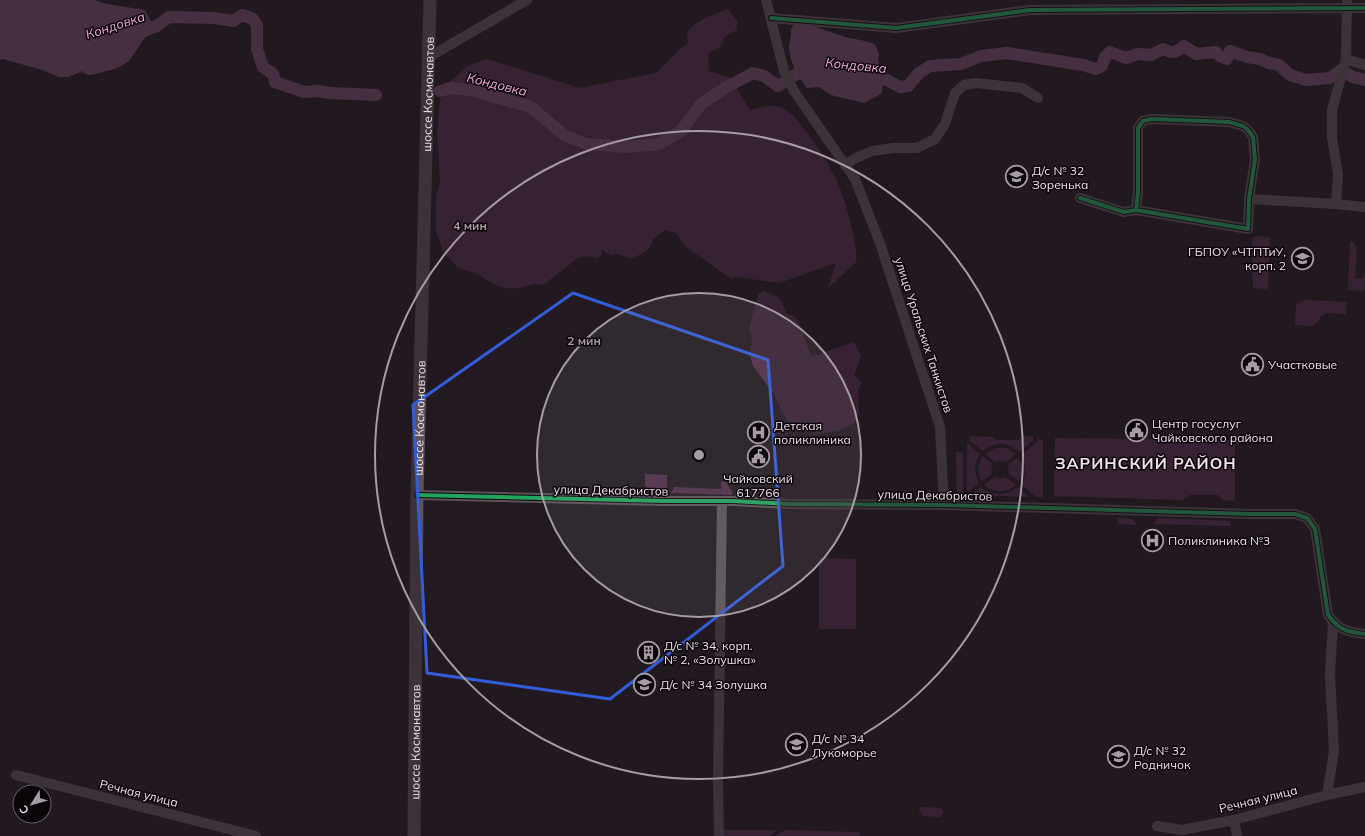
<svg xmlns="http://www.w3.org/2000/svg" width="1365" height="836" viewBox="0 0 1365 836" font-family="Mulish,sans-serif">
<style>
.green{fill:#502e49}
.water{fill:#714968}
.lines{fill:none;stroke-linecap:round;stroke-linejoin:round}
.river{stroke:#714968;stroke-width:12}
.minor{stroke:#595257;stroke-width:10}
.major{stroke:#5c5259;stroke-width:13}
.cycleway-casing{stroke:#0b0509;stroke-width:6}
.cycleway{stroke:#20a55d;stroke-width:4}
.marked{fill:none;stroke:#325dda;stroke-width:3;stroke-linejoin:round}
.ring{fill:none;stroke:#a69ca3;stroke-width:2}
.labels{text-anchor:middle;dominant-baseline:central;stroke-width:3;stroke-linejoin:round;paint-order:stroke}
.street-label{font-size:12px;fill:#ede2ea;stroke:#0b0509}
.poi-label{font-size:12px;fill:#ede2ea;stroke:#0b0509;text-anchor:start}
.water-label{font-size:13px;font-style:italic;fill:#f1ace0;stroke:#0b0509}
.district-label{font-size:16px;font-weight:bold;letter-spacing:1px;fill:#ede2ea;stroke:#0b0509}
.centre{fill:#a69ca3;stroke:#0b0509;stroke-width:2}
.ring-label{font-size:12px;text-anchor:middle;font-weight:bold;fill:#a69ca3;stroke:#0b0509;stroke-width:3;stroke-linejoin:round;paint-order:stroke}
</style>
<rect width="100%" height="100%" fill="#221a20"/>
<!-- green -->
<g class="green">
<path d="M728 9 737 21V30L725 36 720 47 708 54 709 71 730 78 750 110C760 108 769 104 780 107 798 112 829 164 837 181 844 196 859 247 856 262L828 288 836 263 779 283 737 277 732 279 686 247 676 233 665 230 652 240C653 250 640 254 632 259L617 254 611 255 601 249 602 255 596 258 588 256 578 258 543 285 535 284 512 289 495 285 477 274 459 268 444 253 436 231V196L440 183 437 135 441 89 468 66 487 59 580 88 656 73 681 48 688 43 687 32C699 19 712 15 728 9Z"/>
<path d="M1255 236 1270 237 1268 289 1253 288 1252 239Z"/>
<path d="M1350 241 1354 242 1357 249 1355 278 1362 279 1365 274 1364 291 1348 290Z"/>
<path d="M763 291C779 296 781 297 786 313L796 317 801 327 811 357 854 342 861 356 854 376 862 382 858 390 859 413 855 422 839 431 816 434 805 430 795 431 790 427 789 422 782 413 776 397 753 366 750 355 752 337 749 330 756 301 759 294Z"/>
<path d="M1306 300 1347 302 1346 314 1326 313 1320 317 1318 322 1312 326 1295 325 1296 306 1299 302Z"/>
<path d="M1025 436H1033V440L1019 452C1008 441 994 442 983 451L970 441V436L993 437 996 440H1019Z"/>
<path d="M1055 438 1235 440V501L1223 500 1218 495H1190L1183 500 1054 496Z"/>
<path d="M1037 439 1043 440V497H1036L1021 484C1027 475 1026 464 1021 455L1037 442Z"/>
<path d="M967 442 980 454C974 464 974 473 979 483L967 493Z"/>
<path d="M995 448H1006L1016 454 1006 462 1001 461 995 462 986 454Z"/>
<path d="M956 452H963V495L957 494Z"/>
<path d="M983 456 993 465 991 469 992 474 982 481C977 473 977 464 983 456Z"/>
<path d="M1018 457C1023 465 1023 473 1019 481L1009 474 1008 465Z"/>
<path d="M645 474 667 475V487L664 492H649L645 485Z"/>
<path d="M995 476 1000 479 1006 477 1016 485C1006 494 994 493 984 485Z"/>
<path d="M721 482H726L732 492V495L671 493 674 487 721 489Z"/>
<path d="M981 487C993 497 1006 496 1018 487L1030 497 970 495Z"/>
<path d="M1118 518 1133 519 1137 525 1118 524Z"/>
<path d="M1158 518 1230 521V526L1153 524Z"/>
<path d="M819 558 856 559V629H819Z"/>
<path d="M924 807 940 808 943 810V814L940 817 922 816 919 810 920 808Z"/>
<path d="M721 830H775L776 831 770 836H720Z"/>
<path d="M785 830 857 832 860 833 861 836H775Z"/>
</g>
<!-- water -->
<g class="water">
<path d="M0 0H94L107 4 145 10 150 20 157 26 148 33 129 61 118 68 91 75 85 74 83 71 68 77H59L42 70 3 59 0 60Z"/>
<path d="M799 21 845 37 870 42 875 45 879 54 878 60 885 79 881 94 864 103 831 95 819 87 807 88C798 76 790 63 789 48 789 41 792 36 791 29L795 23Z"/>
</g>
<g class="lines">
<!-- river -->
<g class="river">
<path d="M143 31 157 26 169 17 215 18 233 21 242 15 253 19 257 25V49L263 67 273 74 275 82 304 92 317 91 330 93 376 95"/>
<path d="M869 79H885L900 87 908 86 919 73 930 66 961 64 981 56 1007 53 1083 65 1096 69 1102 66 1105 57 1110 52 1126 58 1138 54 1151 55 1163 49C1174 54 1175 53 1184 46L1196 54 1216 52 1219 56 1227 59 1230 51 1247 57 1260 59 1269 63 1279 65 1290 75 1306 80 1330 78 1341 70 1353 77 1365 80"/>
<path d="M440 91 450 88 470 90 531 107 564 135 586 144 627 147 659 144 681 131 701 104 725 88 753 73 764 76 778 86 798 73 815 76"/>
</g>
<!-- minor -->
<g class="minor">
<path d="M766 0 784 71 794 91 855 179 880 243 940 427 944 505"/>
<path d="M1347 0 1346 59 1332 110V138L1338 174 1336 204 1365 207"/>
<path d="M771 18 896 28 1030 10 1365 8"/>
<path d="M429 57 527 0"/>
<path d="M1346 59 1365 65"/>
<path d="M845 165 856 158 872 151 893 148H917L935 139 945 124 955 93 964 85 975 83 1022 88 1038 98"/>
<path d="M1080 198 1124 212 1136 210 1248 229 1249 199 1255 159 1253 137 1248 130 1243 126 1229 122 1152 119 1143 121 1138 128V192L1136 210"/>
<path d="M1249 199 1336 204"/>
<path d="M417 495 665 501H733L788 504 944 505 1250 514H1295L1307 518 1315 529 1328 615C1339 630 1347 632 1365 634"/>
<path d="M16 775 256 836"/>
<path d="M1327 795 1334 751 1330 674 1333 622"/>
<path d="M1234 820 1237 836"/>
<path d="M1157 826 1182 830 1234 820 1327 795 1365 787"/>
<path d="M719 836 718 780 722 501"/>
</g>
<!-- major -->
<path class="major" id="s1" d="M414 836 417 495 430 0"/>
<defs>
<g id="cycleway">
<path d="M771 18 896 28 1030 10 1365 8"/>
<path d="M1080 198 1124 212 1136 210 1248 229 1249 199 1255 159 1253 137 1248 130 1243 126 1229 122 1152 119 1143 121 1138 128V192L1136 210"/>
<path d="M417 495 665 501H733L788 504 944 505 1250 514H1295L1307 518 1315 529 1328 615C1339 630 1347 632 1365 634"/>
</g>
</defs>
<!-- cycleway casing -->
<use href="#cycleway" class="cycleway-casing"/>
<!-- cycleway -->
<use href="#cycleway" class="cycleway"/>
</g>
<!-- marked area -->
<path d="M0 0H1365V836H0ZM573 293 768 360 783 566 610 699 427 673 413 405Z" fill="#221a20" fill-opacity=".55" fill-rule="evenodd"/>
<path class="marked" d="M573 293 768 360 783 566 610 699 427 673 413 405Z"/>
<!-- distance rings -->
<circle cx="699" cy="455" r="162" fill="#a69ca3" fill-opacity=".12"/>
<g class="ring">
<circle cx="699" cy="455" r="162"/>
<circle cx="699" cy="455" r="324"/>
</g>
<!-- icons -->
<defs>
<symbol id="school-ring" viewBox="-11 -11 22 22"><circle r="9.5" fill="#0b0509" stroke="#a69ca3" stroke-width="1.5"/><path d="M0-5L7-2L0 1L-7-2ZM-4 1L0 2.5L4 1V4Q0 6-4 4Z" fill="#a69ca3"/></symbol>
<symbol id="university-ring" viewBox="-11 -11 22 22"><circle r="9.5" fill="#0b0509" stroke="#a69ca3" stroke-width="1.5"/><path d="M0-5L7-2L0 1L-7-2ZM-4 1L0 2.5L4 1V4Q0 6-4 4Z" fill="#a69ca3"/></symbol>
<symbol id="civic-ring" viewBox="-11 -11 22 22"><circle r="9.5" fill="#0b0509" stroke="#a69ca3" stroke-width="1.5"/><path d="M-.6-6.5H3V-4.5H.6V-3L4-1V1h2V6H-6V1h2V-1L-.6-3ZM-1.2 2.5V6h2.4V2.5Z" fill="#a69ca3"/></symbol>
<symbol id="hospital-ring" viewBox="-11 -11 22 22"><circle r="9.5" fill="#0b0509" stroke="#a69ca3" stroke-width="1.5"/><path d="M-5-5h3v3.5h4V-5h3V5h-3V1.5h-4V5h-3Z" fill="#a69ca3"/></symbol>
<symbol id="building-ring" viewBox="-11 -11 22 22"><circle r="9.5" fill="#0b0509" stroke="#a69ca3" stroke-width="1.5"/><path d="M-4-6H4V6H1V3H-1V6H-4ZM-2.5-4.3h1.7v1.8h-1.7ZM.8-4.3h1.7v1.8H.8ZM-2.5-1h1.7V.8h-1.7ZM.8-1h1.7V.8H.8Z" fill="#a69ca3"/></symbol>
</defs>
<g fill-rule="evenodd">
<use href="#school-ring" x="1004" y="164" width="25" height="25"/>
<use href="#university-ring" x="1290" y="246" width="25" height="25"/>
<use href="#civic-ring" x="1240" y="352" width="25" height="25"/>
<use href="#civic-ring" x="1124" y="418" width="25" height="25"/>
<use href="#hospital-ring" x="746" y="420" width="25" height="25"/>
<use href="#civic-ring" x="746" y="444" width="25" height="25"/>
<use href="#hospital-ring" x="1140" y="528" width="25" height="25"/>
<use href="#building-ring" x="636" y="640" width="25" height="25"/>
<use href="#school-ring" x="632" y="672" width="25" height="25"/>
<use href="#school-ring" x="784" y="732" width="25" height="25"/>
<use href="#school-ring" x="1106" y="744" width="25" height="25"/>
</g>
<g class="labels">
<!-- street labels -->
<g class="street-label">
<text stroke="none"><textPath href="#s1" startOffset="742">шоссе Космонавтов</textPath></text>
<text transform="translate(924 335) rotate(72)">улица Уральских Танкистов</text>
<text stroke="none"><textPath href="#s1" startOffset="418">шоссе Космонавтов</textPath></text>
<text transform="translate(611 490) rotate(1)">улица Декабристов</text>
<text transform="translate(935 495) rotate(1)">улица Декабристов</text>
<text stroke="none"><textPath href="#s1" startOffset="94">шоссе Космонавтов</textPath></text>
<text transform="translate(139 793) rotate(14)">Речная улица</text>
<text transform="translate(1258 799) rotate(-14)">Речная улица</text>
</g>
<!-- poi labels -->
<g class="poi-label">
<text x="1032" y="170">Д/с № 32<tspan x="1032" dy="14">Зоренька</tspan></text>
<text x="1286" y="251" text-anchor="end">ГБПОУ «ЧТПТиУ,<tspan x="1286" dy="14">корп. 2</tspan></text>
<text x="1268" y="364">Участковые</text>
<text x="1152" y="423">Центр госуслуг<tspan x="1152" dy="14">Чайковского района</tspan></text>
<text x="774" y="425">Детская<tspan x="774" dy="14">поликлиника</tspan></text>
<text x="758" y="478" text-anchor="middle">Чайковский<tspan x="758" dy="14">617766</tspan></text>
<text x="1168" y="540">Поликлиника №3</text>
<text x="664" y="645">Д/с № 34, корп.<tspan x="664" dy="14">№ 2, «Золушка»</tspan></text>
<text x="660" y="684">Д/с № 34 Золушка</text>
<text x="812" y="738">Д/с № 34<tspan x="812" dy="14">Лукоморье</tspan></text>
<text x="1134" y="750">Д/с № 32<tspan x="1134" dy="14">Родничок</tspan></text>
</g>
<!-- water labels -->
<g class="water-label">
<text transform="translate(115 25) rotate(-18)">Кондовка</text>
<text transform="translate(856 65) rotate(6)">Кондовка</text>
<text transform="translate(497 84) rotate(14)">Кондовка</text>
</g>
<!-- district labels -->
<g class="district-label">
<text x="1146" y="463">ЗАРИНСКИЙ РАЙОН</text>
</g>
</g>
<circle cx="699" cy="455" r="6" class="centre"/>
<g class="ring-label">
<text x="470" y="230">4 мин</text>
<text x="584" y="345">2 мин</text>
</g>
<!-- north arrow -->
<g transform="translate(32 804) rotate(233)"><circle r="19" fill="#0b0509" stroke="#655d63"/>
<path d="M0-3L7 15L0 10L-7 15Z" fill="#a69ca3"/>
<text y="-6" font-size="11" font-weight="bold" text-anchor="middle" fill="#ede2ea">С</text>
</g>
</svg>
